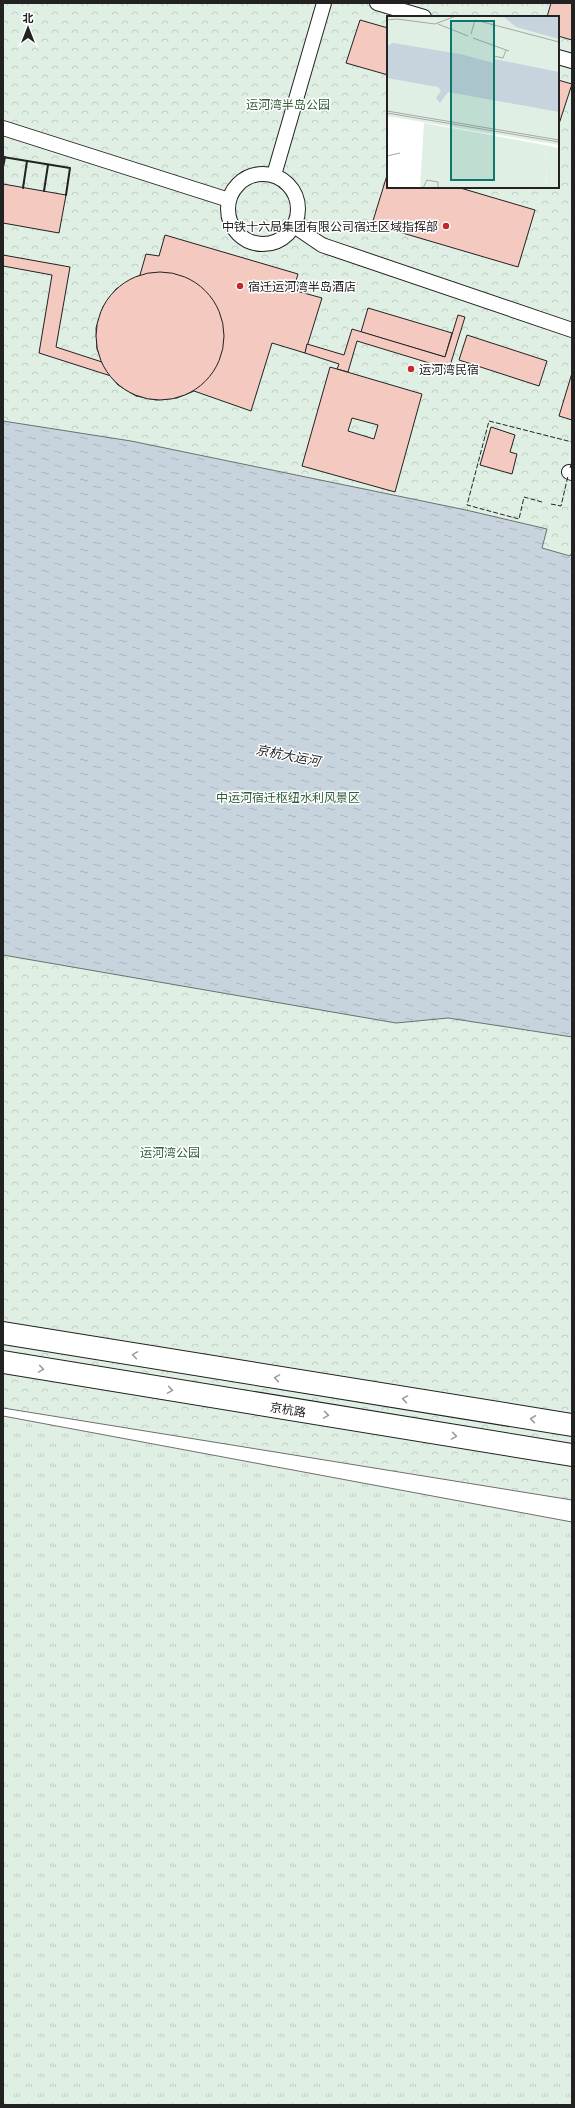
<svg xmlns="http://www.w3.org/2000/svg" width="575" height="2108" viewBox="0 0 575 2108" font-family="Commissioner,'Noto Sans SC',sans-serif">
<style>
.grass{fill:url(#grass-tufts);stroke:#6f6f6f}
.park{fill:url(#park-crowns);stroke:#6f6f6f;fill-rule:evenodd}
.water{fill:url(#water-ripples);stroke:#6f6f6f}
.building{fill:#f3c9c0;stroke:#222;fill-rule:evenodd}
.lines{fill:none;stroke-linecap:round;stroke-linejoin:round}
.lane-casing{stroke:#222;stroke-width:16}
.secondary-casing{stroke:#222;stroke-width:24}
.lane{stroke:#fff;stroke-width:14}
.secondary{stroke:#fff;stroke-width:22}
.fence{stroke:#222;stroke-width:1;stroke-dasharray:5 2;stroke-linecap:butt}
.wall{stroke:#222;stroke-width:2}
.oneway{stroke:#9c9c9c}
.poi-dot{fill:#c62828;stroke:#fff;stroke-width:1.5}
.labels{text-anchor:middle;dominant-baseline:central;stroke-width:3;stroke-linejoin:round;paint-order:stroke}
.park-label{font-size:12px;fill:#2f5e38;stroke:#fff}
.poi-label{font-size:12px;fill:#222;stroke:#fff;text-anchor:start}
.street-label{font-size:12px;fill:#222;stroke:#fff}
.water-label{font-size:13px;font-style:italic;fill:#222;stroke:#fff}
.inset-road{fill:none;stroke:#a7a7a7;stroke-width:1}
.view{fill:#0f766e;fill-opacity:0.15;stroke:#0f766e;stroke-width:2}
.inset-edge{fill:none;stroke:#222;stroke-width:2}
</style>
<defs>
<pattern id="grass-tufts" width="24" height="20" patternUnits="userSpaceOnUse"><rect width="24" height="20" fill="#e0efe3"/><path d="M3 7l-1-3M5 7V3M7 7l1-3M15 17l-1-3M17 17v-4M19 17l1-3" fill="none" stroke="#c0cdc2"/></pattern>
<pattern id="park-crowns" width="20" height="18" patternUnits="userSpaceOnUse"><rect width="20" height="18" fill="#e0efe3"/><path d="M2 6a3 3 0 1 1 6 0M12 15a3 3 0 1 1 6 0" fill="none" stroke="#c0cdc2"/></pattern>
<pattern id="water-ripples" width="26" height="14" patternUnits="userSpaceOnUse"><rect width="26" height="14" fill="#c7d3dd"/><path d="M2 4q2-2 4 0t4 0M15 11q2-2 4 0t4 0" fill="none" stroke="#abb5bd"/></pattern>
</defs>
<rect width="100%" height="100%" fill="#fff"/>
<!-- grass -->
<path class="grass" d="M3 1416 572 1522V2105H3Z"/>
<!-- park -->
<path class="park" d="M3 3H572V1500L3 1408ZM388 17H558V187H388Z"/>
<!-- water -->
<path class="water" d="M3 421 131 441 466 510 547 529 542 548 570 556 572 552V1037L448 1018 396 1023 3 955Z"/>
<!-- building -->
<g class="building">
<path d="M551 3H572V40L558 36V17H547Z"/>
<path d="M360 20 388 28V75L346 63Z"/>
<path d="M558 80 572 84 558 127Z"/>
<path d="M388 172V187H457L535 210 518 267 372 224Z"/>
<path d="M3 184 66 195 59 233 3 223Z"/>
<path d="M165 235 298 274 293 290 322 298 305 353 272 343 251 411 194 391 177 398 156 400 136 396 118 385 105 369 97 349 96 328 103 307 116 289 140 275 146 254 159 256Z"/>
<path d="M3 255 70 267 56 347 102 362 111 376 39 353 52 275 3 266Z"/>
<circle cx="160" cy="336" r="64"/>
<path d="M368 308 452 333 445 357 361 332Z"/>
<path d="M458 315 465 317 449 369 357 341 348 372 337 369 339 364 305 353 307 344 344 355 352 329 445 357Z"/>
<path d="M467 335 547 361 539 386 459 360Z"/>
<path d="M330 367 422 394 395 492 302 466ZM352 418 378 425 374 439 348 431Z"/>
<path d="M572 373V420L559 416Z"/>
<path d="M491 427 515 435 510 452 517 454 512 474 480 465Z"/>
</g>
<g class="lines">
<defs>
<g id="lane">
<path d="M377 3 424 17"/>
<path d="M558 57 572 61"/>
<path d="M3 128 229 200"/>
<circle cx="263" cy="209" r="35"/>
<path d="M274 175 324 3"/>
<path d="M294 226 322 245 572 330"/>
<path d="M569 472 572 473"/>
</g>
<g id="secondary">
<path d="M3 1333 572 1425"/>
<path d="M3 1362 572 1455"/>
</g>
</defs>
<!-- lane casing -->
<use href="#lane" class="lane-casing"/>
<!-- secondary casing -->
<use href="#secondary" class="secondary-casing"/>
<!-- lane -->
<use href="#lane" class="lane"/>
<!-- secondary -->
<use href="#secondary" class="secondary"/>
<!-- fence -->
<g class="fence">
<path d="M570 468 572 461"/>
<path d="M542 502 524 497 519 519 467 505 489 421 572 442"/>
<path d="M551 504 561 506 568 476"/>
</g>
<!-- wall -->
<g class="wall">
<path d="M3 157 70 168 66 195"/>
<path d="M3 167 5 157"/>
<path d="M23 188 27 161"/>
<path d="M44 191 48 165"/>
</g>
</g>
<!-- one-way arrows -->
<defs><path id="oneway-chevron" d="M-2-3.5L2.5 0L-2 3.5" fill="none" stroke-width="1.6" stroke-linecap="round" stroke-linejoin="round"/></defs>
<g class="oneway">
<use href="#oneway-chevron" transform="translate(135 1355) rotate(-171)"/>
<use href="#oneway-chevron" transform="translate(41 1369) rotate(9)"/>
<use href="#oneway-chevron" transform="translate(277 1378) rotate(-171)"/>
<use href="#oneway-chevron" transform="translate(170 1390) rotate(9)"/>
<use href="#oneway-chevron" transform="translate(405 1399) rotate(-171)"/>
<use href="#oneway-chevron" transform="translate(326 1415) rotate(9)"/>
<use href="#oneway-chevron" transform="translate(533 1419) rotate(-172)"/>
<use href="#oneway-chevron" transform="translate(454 1436) rotate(9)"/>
</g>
<!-- markers -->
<g class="poi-dot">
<circle cx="446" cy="226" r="4"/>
<circle cx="240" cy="286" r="4"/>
<circle cx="411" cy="369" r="4"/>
</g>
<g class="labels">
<!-- park labels -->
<g class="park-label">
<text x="288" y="104">运河湾半岛公园</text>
<text x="288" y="797">中运河宿迁枢纽水利风景区</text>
<text x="170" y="1152">运河湾公园</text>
</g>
<!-- poi labels -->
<g class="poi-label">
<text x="438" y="226" text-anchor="end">中铁十六局集团有限公司宿迁区域指挥部</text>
<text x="248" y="286">宿迁运河湾半岛酒店</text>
<text x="419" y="369">运河湾民宿</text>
</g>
<!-- street labels -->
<g class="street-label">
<text transform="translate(288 1409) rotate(9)">京杭路</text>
</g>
<!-- water labels -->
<g class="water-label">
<text transform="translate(288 755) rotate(11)">京杭大运河</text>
</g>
</g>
<!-- overview -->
<g transform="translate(387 16)">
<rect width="172" height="172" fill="#fff"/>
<path d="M37 107 158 129 160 172H33Z" fill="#e0efe3"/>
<path d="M158 129 172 132V172H160Z" fill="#e0efe3"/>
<path d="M0 0H172V129L0 100Z" fill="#e0efe3"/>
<path d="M122 36 128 37 134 46 172 54V56L119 45Z" fill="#e0efe3"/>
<path d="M116 0H172V23L129 11ZM6 27 73 38 106 47 107 43 172 56V96L61 76 53 87 49 82 54 75 51 71 0 62V30Z" fill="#c7d3dd"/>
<path class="inset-road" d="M0 4 10 3 48 8 69 0M51 8 81 20M84 18 88 4 172 26M86 22 122 35M107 40 116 42 119 34M0 95 172 124M0 97 172 126M0 140 13 137M36 172 40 164 51 166V172"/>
<path class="view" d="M64 5H107V164H64Z"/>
<rect width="172" height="172" class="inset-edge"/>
</g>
<!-- border -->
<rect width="575" height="2108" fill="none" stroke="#222222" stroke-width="8"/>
<!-- north arrow -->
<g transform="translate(28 28)" stroke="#ffffff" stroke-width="3" paint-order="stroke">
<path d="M0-3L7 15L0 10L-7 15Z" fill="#222222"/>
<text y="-6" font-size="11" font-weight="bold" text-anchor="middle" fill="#222222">北</text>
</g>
</svg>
